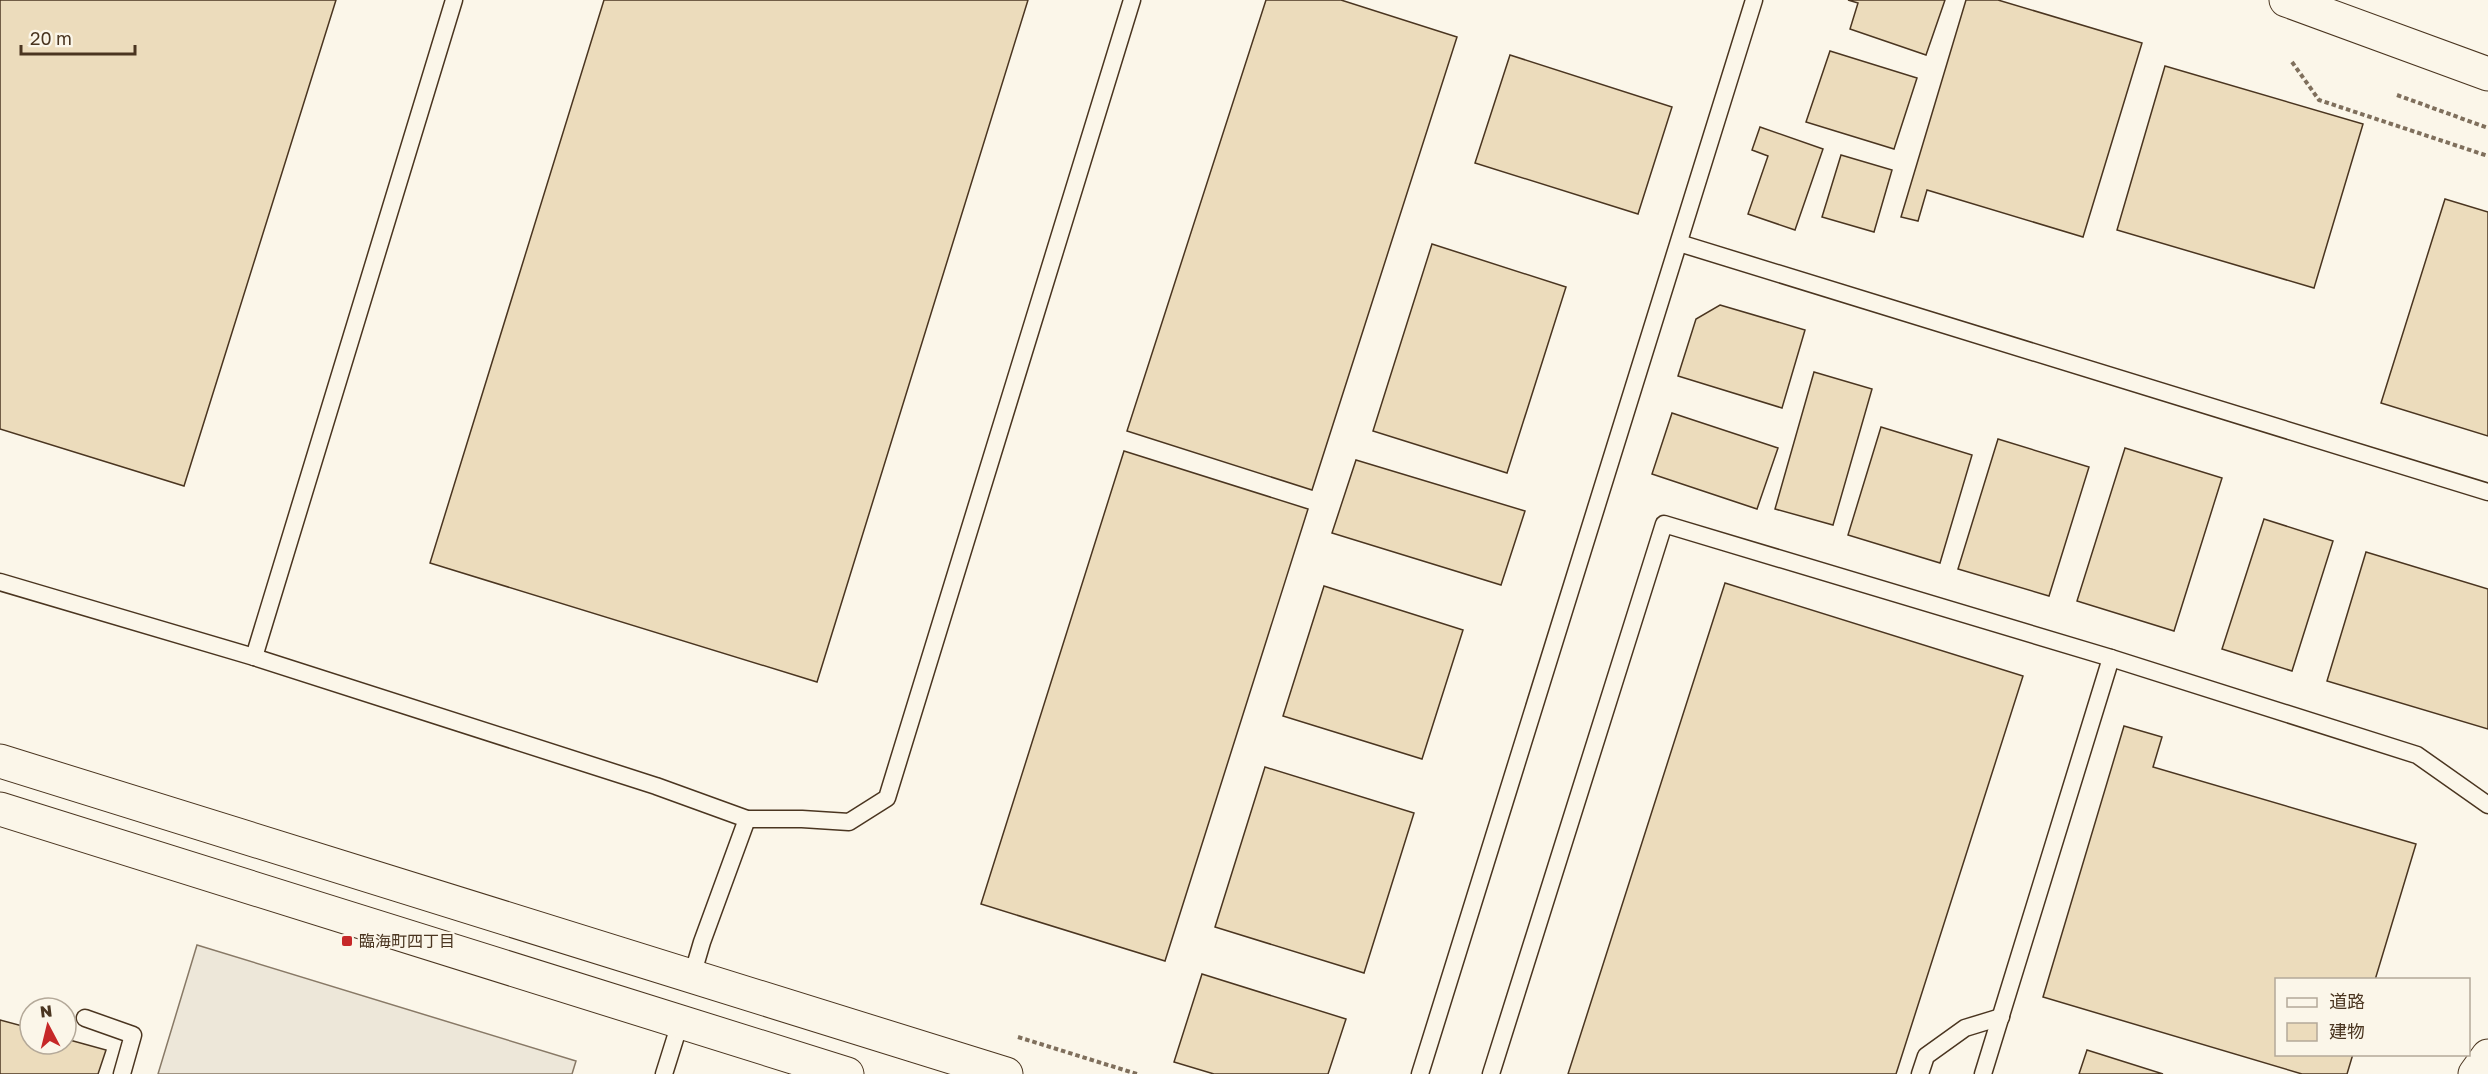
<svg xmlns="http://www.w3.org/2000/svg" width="2488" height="1074" viewBox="0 0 2488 1074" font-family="'Golos Text','Noto Sans JP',sans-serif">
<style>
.parking{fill:#ede7d9;stroke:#887966;stroke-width:1.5}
.building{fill:#ecdcbc;stroke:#4a3520;stroke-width:1.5}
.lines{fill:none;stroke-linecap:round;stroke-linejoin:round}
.lane-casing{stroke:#4a3520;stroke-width:19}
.secondary-casing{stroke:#4a3520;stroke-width:35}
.primary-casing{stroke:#4a3520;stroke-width:35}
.path{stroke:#7f6f5c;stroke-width:4;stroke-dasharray:4.5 3;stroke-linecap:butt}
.lane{stroke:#fbf6e9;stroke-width:16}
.secondary{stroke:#fbf6e9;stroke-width:33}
.primary{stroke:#fbf6e9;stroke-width:33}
.poi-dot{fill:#c62828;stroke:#fbf6e9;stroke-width:2}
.labels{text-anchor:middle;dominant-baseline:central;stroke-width:4.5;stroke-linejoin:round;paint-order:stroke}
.poi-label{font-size:16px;fill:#4a3520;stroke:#fbf6e9;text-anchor:start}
</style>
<rect width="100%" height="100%" fill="#fbf6e9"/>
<!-- parking -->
<path class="parking" d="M197 945 576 1061 572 1074H158Z"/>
<!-- building -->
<g class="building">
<path d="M0 0H336L184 486 0 429Z"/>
<path d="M604 0H1028L817 682 430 563Z"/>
<path d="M1266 0H1341L1457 37 1312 490 1127 431Z"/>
<path d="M1848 0H1945L1926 55 1850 29 1858 3Z"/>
<path d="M1966 0H1998L2142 43 2083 237 1927 190 1918 221 1901 217Z"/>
<path d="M1830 51 1917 78 1894 149 1806 122Z"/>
<path d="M1510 55 1672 107 1638 214 1475 163Z"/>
<path d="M2165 66 2363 124 2314 288 2117 230Z"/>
<path d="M1760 127 1823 149 1795 230 1748 214 1768 156 1752 150Z"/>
<path d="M1841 155 1892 170 1874 232 1822 217Z"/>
<path d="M2445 199 2488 212V436L2381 403Z"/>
<path d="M1432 244 1566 287 1507 473 1373 431Z"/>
<path d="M1720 305 1805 330 1782 408 1678 376 1696 319Z"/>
<path d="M1814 372 1872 389 1833 525 1775 509Z"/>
<path d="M1672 413 1778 448 1757 509 1652 474Z"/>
<path d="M1881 427 1972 455 1940 563 1848 535Z"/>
<path d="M1998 439 2089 467 2049 596 1958 569Z"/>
<path d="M2125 448 2222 478 2174 631 2077 601Z"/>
<path d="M1124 451 1308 509 1165 961 981 904Z"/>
<path d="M1356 460 1525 511 1501 585 1332 533Z"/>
<path d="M2264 519 2333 541 2292 671 2222 649Z"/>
<path d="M2366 552 2488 589V729L2327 681Z"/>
<path d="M1725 583 2023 676 1896 1074H1568Z"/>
<path d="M1324 586 1463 630 1422 759 1283 716Z"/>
<path d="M2124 726 2162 737 2153 767 2416 844 2375 980H2276V1054H2353L2347 1074H2302L2043 997Z"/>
<path d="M1265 767 1414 813 1364 973 1215 927Z"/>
<path d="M1202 974 1346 1019 1328 1074H1214L1174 1062Z"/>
<path d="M0 1020 30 1028V1044H66V1039L106 1050 98 1074H0Z"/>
<path d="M2087 1050 2163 1074H2079Z"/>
</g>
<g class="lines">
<defs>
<g id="lane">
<path d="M1679 243 2488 492"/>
<path d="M0 582 254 657 656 786 747 819H802L849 822 887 798 1132 0"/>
<path d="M254 657 454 0"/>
<path d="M692 976 702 942 747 819"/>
<path d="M85 1018 133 1035 122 1074"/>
<path d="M664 1074 680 1023"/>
<path d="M1420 1074 1754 0"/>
<path d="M1491 1074 1664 524 2111 658 2417 755 2488 805"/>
<path d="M1920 1074 1926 1056 1965 1028 2001 1017"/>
<path d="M1983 1074 2111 658"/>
</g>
<g id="secondary">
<path d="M2286 0 2488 74"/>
<path d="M0 761 1006 1074"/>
<path d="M0 809 847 1074"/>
</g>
<path id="primary" d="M2475 1074 2488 1056"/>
</defs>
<!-- lane casing -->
<use href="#lane" class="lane-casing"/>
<!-- secondary casing -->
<use href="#secondary" class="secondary-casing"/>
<!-- primary casing -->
<use href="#primary" class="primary-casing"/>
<!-- path -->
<g class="path">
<path d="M2292 62 2319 100 2488 156"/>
<path d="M2397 95 2488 128"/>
<path d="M1018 1037 1137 1074"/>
</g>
<!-- lane -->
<use href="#lane" class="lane"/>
<!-- secondary -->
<use href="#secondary" class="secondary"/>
<!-- primary -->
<use href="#primary" class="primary"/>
</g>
<!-- markers -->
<rect class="poi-dot" x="341" y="935" width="12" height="12" rx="3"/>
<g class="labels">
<!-- poi labels -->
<g class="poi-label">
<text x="359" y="941">臨海町四丁目</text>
</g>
</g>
<!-- legend -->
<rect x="2275" y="978" width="195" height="78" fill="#fbf6e9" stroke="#b4a999" stroke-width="1.5"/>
<rect x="2287" y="998" width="30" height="9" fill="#fbf6e9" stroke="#b4a999" stroke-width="1.5"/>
<text x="2329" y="1008" font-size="18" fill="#4a3520">道路</text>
<rect x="2287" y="1023" width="30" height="18" fill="#ecdcbc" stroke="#b4a999" stroke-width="1.5"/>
<text x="2329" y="1038" font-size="18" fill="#4a3520">建物</text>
<!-- north arrow -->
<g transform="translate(48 1026) rotate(353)"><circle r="28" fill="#fbf6e9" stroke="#b4a999" stroke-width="1.5"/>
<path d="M0-4.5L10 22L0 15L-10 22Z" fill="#c62828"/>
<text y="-9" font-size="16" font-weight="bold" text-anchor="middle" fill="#4a3520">N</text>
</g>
<!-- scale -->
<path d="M21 45v9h114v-9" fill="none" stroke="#4a3520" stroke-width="3"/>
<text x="30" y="45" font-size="18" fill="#4a3520" stroke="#fbf6e9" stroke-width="4.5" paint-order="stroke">20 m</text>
</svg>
